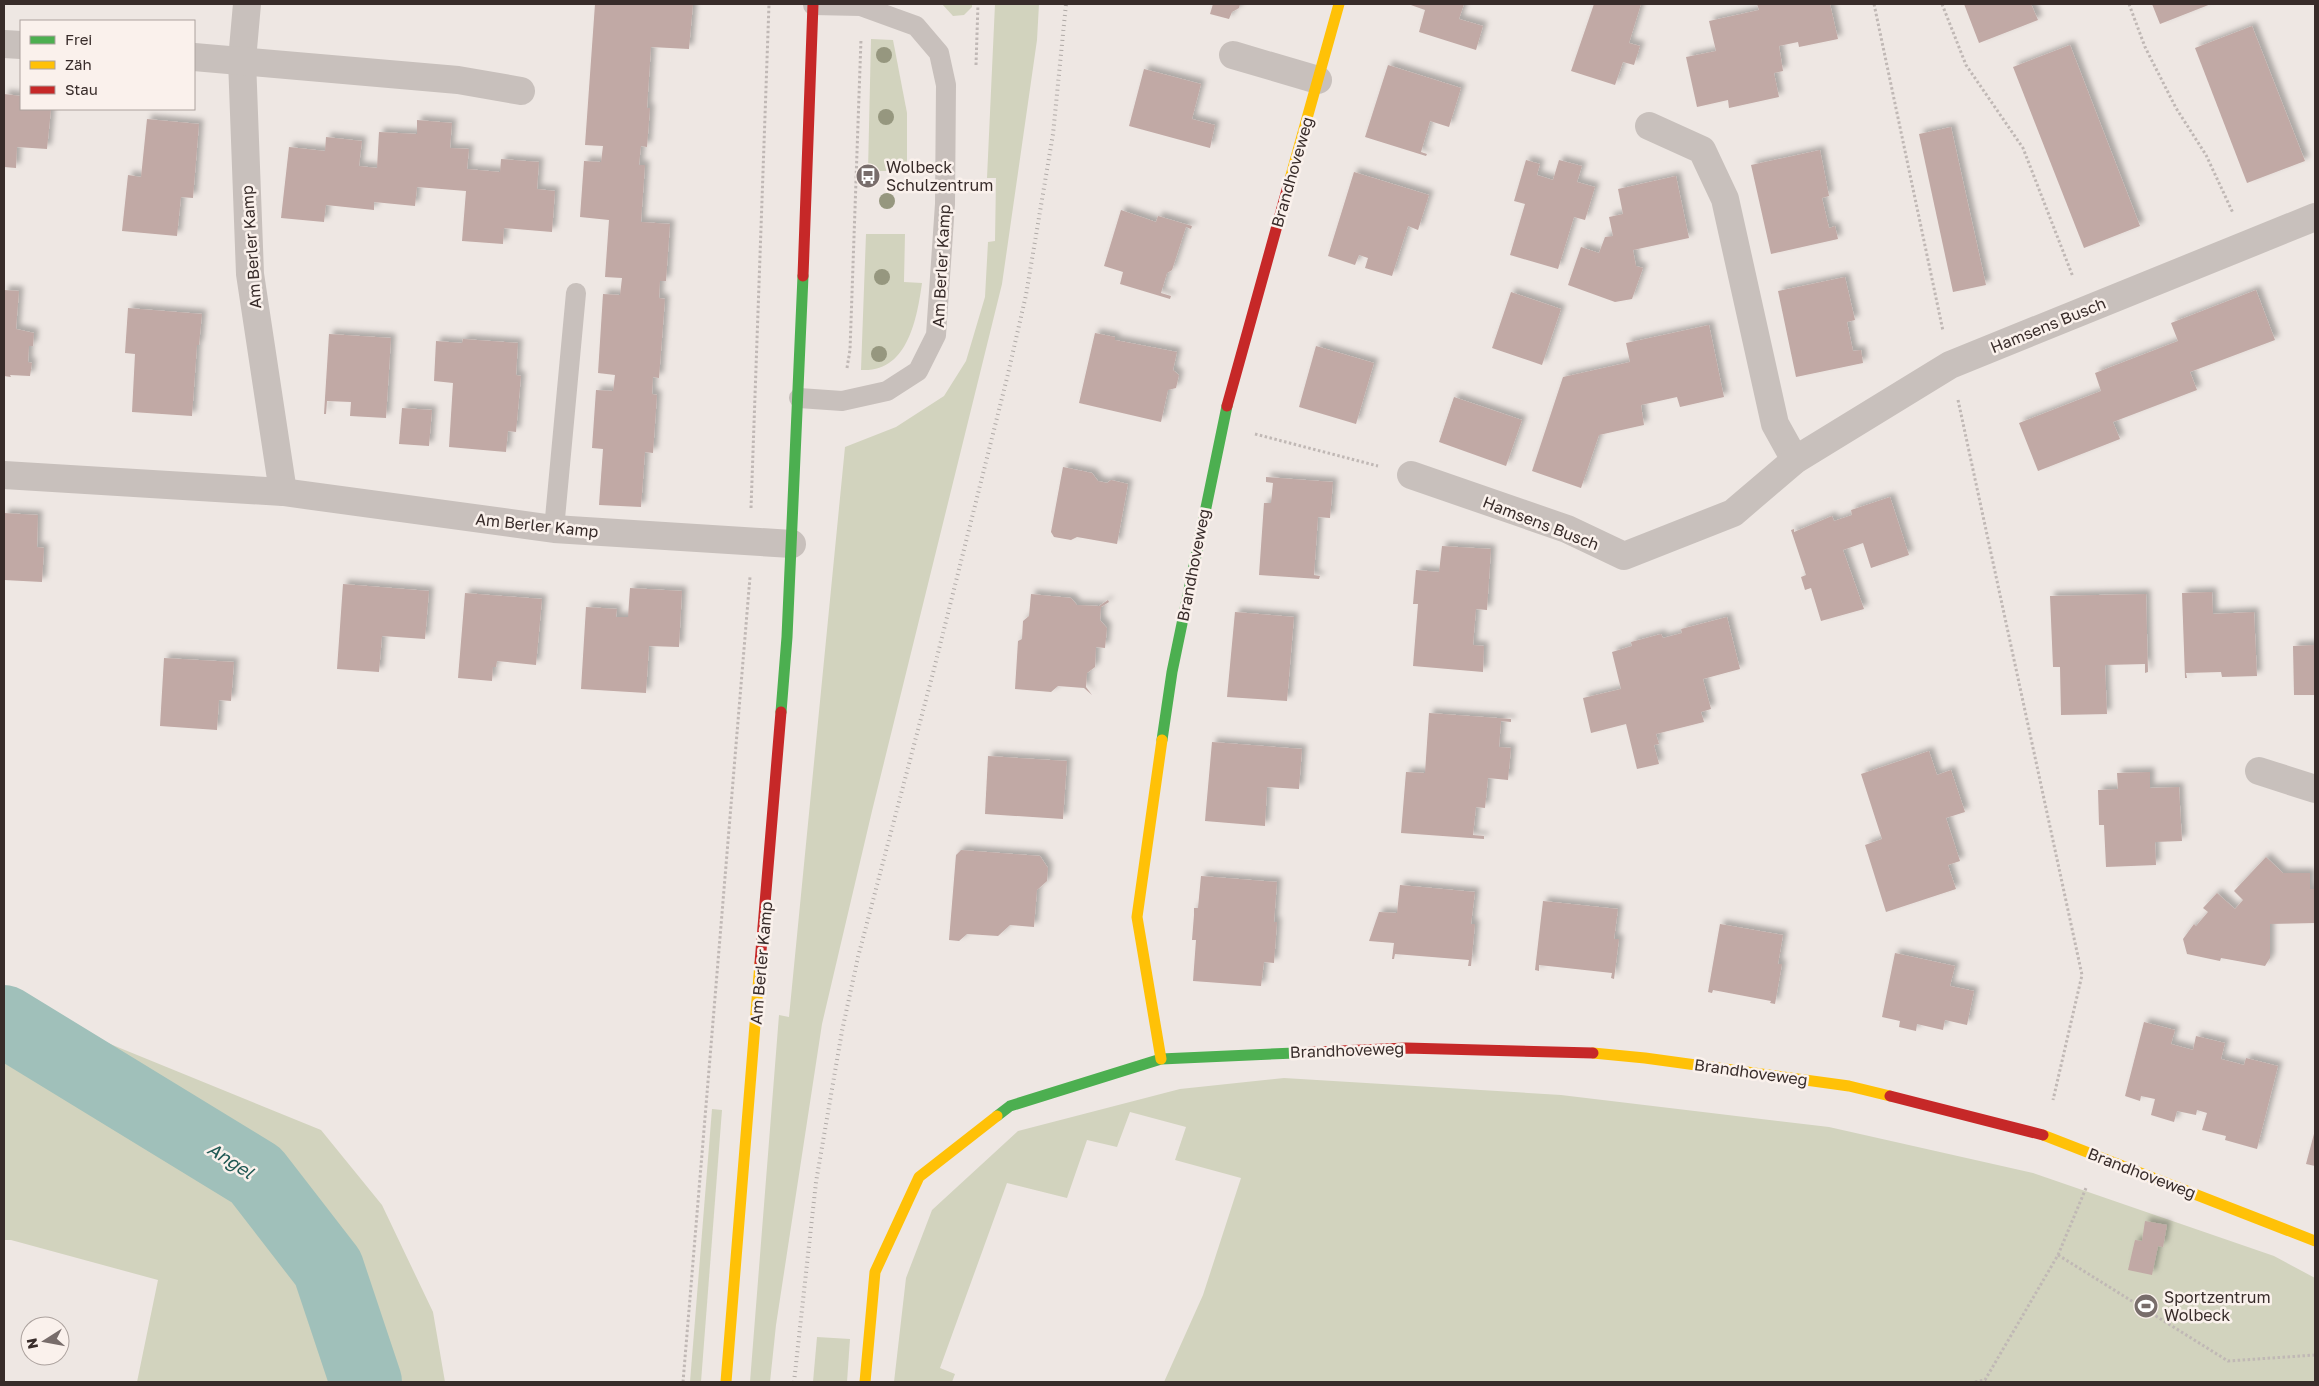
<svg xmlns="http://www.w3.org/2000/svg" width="2319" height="1386" viewBox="0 0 2319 1386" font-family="'Golos Text',sans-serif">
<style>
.green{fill:#d2d3be}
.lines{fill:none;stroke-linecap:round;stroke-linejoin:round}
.river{stroke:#a0c0ba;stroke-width:72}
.building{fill:#c1a9a5;filter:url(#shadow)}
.path{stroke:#c0b8b5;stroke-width:3;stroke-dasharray:2.5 2.5;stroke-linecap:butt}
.lane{stroke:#c8c0bc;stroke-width:20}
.street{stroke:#c8c0bc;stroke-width:28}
.fast{stroke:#4caf50;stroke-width:11}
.slow{stroke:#ffc107;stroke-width:11}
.jam{stroke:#c62828;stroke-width:11}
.rail{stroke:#afa9a6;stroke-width:4;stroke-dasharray:1 4;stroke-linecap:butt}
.tree{fill:#96977f}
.labels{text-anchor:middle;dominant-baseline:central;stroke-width:5;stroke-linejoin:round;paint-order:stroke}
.poi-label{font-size:16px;fill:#382c2a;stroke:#faf1ec;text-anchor:start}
.street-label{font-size:16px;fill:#382c2a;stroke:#faf1ec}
.water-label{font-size:18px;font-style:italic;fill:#205954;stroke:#faf1ec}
</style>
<defs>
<filter id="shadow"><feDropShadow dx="4.5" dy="-4.5" stdDeviation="2.5" flood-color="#0004"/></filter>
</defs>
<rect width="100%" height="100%" fill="#eee7e3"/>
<!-- green -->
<g class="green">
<path d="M942 4H972V7L964 15 953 16Z"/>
<path d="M995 4H1039L1037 40 1002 284 872 811 822 1024 776 1325 770 1382H750L779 1015 789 1017 845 447 896 427 944 396 966 361 985 297 988 242 995 241 996 178H987Z"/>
<path d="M871 39 893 40 907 113V171H868Z"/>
<path d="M866 234H905L904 282 922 283C917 318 908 373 861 370Z"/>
<path d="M4 1006 34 1014 93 1037 321 1130 382 1205 433 1312 445 1382H137L158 1280 11 1240H4Z"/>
<path d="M1284 1078 1561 1095 1829 1127 2033 1173 2274 1256 2315 1278V1382H1164L1203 1295 1241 1178 1175 1160 1186 1127 1130 1112 1117 1147 1087 1140 1067 1198 1007 1183 940 1368 955 1374 952 1382H894L906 1278 932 1210 1018 1131 1180 1089Z"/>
<path d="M712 1109 722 1110 701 1382H690Z"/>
<path d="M817 1337 850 1339 847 1382H813Z"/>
</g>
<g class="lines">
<!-- river -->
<path class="river" d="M4 1021 256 1175 328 1268 366 1382"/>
</g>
<!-- building -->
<g class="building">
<path d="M595 4H693L689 49 651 47 647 108H650L647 147 641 146 639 165H645L641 222 670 224 666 281H660L659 298 665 299 659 378 653 377 652 394 657 395 653 453 645 452 641 507 599 505 603 449 592 448 596 390 613 391 615 375 598 373 603 294 620 295 622 278 605 277 609 220 580 217 584 161 601 162 603 146 585 145Z"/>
<path d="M1213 4H1240L1239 8 1232 12 1229 19 1210 14Z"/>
<path d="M1408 4H1464L1459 19 1483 26 1476 50 1419 32 1425 10Z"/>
<path d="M1594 4H1641L1629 43 1640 46 1634 65 1623 62 1615 85 1571 71Z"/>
<path d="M1757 4H1830L1838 39 1799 47 1798 42 1779 46 1783 71 1774 73 1779 97 1729 108 1728 100 1697 107 1686 57 1716 51 1709 21 1759 10Z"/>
<path d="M1964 4H2031L2038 20 1979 43Z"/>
<path d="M2152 4H2211L2160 24Z"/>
<path d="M2252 26 2305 161 2247 183 2195 48Z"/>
<path d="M2070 45 2140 226 2084 248 2013 67Z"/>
<path d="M1388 65 1461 88 1449 127 1430 121 1421 152 1427 154 1426 156 1365 137Z"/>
<path d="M1144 69 1201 84 1192 119 1215 125 1210 148 1129 126Z"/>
<path d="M4 94 21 96V109H51L47 149 17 147 16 168 4 167Z"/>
<path d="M147 119 199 124 193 198 181 197 177 236 122 231 128 175 141 177Z"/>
<path d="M417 120 452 123 450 148 469 149 467 169 500 172 501 159 539 162 537 189 555 191 552 232 504 228 503 244 462 241 466 191 417 187 415 206 374 202V210L326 205 324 222 281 218 289 147 325 151 326 137 362 141 359 166 377 168 379 132 417 134Z"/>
<path d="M1951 127 1986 285 1953 292 1919 134Z"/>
<path d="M1820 150 1829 196 1822 198 1829 228 1835 226 1838 239 1771 254 1751 165Z"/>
<path d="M1526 160 1540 164 1537 175 1553 180 1559 160 1582 166 1577 182 1595 187 1585 220 1574 217 1558 269 1510 255 1525 204 1514 201Z"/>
<path d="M1354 172 1429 195 1418 230 1408 226 1392 276 1365 268 1368 258 1359 255 1355 265 1328 256Z"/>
<path d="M1676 176 1689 238 1633 250 1636 266 1643 268 1632 299 1615 302 1568 285 1581 247 1599 253 1605 237 1613 236 1609 217 1623 214 1618 189Z"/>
<path d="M1121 210 1156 222 1158 216 1192 226 1191 229 1186 227 1172 270 1167 273 1161 293 1171 296 1170 299 1120 284 1123 272 1104 266Z"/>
<path d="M1845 277 1855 320 1847 322 1853 351 1861 350 1863 363 1796 377 1778 291Z"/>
<path d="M4 290 19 291 16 329 34 333 33 346H29L28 362 32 363 30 376 10 375 11 377 4 376Z"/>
<path d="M2256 290 2275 340 2190 372 2197 390 2113 422 2120 439 2038 471 2019 423 2101 391 2095 373 2178 341 2171 323Z"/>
<path d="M1511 292 1561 309 1542 365 1492 348Z"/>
<path d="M128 308 202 314 199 345H197L192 416 132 412 135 354 125 353Z"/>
<path d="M1709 325 1724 397 1680 407 1677 397 1641 405 1644 425 1599 435 1581 488 1532 471 1563 377 1630 362 1626 343Z"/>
<path d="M1095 333 1115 337V340L1177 352 1173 370 1179 375 1176 388 1168 390 1161 422 1079 403Z"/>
<path d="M329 334 391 338 386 418 350 416 351 402 327 401 326 414H324Z"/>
<path d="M463 339 518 343 516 375 521 376 516 432 508 431 506 452 449 447 453 383 434 381 436 341 462 343Z"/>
<path d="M1316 346 1374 363 1356 424 1299 407Z"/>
<path d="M1454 397 1522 420 1506 466 1439 442Z"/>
<path d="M402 408 432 410 429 446 399 444Z"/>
<path d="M1063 467 1092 473 1098 481 1107 483 1111 480 1128 484 1117 544 1077 537 1071 540 1054 537 1051 532Z"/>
<path d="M1266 477 1333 482 1330 518 1318 517 1314 575 1320 576 1319 579 1259 575 1264 503H1271L1273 483 1266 482Z"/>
<path d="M1890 497 1909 555 1871 568 1863 543 1843 550 1864 609 1821 621 1811 588 1805 590 1801 577 1806 575 1791 530 1794 529V532L1832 516 1834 521 1852 515 1851 510Z"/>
<path d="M4 513 38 515 37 547 44 548 42 582 4 580Z"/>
<path d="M1442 546 1491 549 1487 610 1476 609 1473 645 1484 646 1483 672 1413 666 1418 604H1413L1416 570 1439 572Z"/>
<path d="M343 584 429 591 425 639 382 636 379 672 337 669Z"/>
<path d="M630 588 682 591 679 647 649 646 646 693 581 689 586 607 617 609 616 617H628Z"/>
<path d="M2212 592 2213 614 2254 612 2257 676 2222 677 2221 672 2186 673 2187 678H2185L2182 593Z"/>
<path d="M465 593 542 599 536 665 497 661 496 667H493L492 681 458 678Z"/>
<path d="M1031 594 1071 598 1077 605 1099 606 1108 600 1109 602 1101 607 1100 620 1107 628 1105 648 1096 647 1095 667 1087 673 1086 687 1092 695 1084 688 1058 686 1051 692 1015 689 1018 641 1022 639 1023 621 1029 616Z"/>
<path d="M2146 594 2148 672 2145 673V664L2105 665 2107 714 2061 715 2060 667H2053L2050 596Z"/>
<path d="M1235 612 1294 617 1287 701 1227 697Z"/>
<path d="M1727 617 1740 669 1703 679 1711 709 1701 712 1704 722 1656 734 1659 744 1654 745 1659 764 1637 769 1626 724 1591 733 1583 698 1621 689 1612 652 1632 646 1631 642 1661 634 1663 638 1682 633 1681 629Z"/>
<path d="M2315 645V695H2294L2293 646Z"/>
<path d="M164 658 234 662 231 701 219 700 217 730 160 726Z"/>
<path d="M1429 713 1511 719V722L1501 721 1499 747 1511 748 1508 780 1488 778 1485 808 1476 807 1473 835 1484 836V839L1401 833 1406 772 1425 773Z"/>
<path d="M1212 742 1302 749 1299 789 1267 787 1265 826 1205 821Z"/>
<path d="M1929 751 1937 775 1951 770 1965 812 1946 818 1960 861 1948 865 1956 889 1886 912 1865 845 1882 839 1861 774Z"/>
<path d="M988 756 1067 761 1063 819 985 814Z"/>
<path d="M2150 772V788L2179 787 2182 841 2155 842 2156 865 2106 867 2104 825H2099L2098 790 2118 789 2117 773Z"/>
<path d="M961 850 1040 856 1048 868 1047 881 1037 890 1034 927 1010 925 998 936 967 934 959 941 949 940 956 855Z"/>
<path d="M2266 857 2283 873H2310V889H2315V923L2270 924V958L2265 966 2221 958 2220 961 2187 954 2183 939 2194 924 2196 926 2208 912 2203 908 2217 893 2235 909 2243 900 2234 891Z"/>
<path d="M1201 876 1277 882 1274 922H1277L1274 963 1264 962 1261 986 1193 981 1196 940H1192L1194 915V908H1198Z"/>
<path d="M1400 885 1475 892 1471 924H1475L1471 966H1468L1469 960 1395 954 1394 959H1392L1394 943 1369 941 1379 912 1397 913Z"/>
<path d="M1543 901 1618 909 1614 939H1619L1614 979 1611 978 1612 973 1539 965V971L1535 970Z"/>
<path d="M1720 924 1783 935 1778 964H1782L1775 1004 1770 1003 1771 1001 1713 990 1712 993 1708 992Z"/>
<path d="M1895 953 1955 966 1950 986 1974 991 1967 1025 1945 1020 1943 1030 1917 1024 1916 1031 1899 1027 1900 1021 1882 1017Z"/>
<path d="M2144 1022 2175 1030 2171 1044 2193 1050 2196 1036 2225 1043 2221 1059 2244 1065 2246 1058 2278 1066 2257 1149 2225 1140 2226 1136 2202 1130 2207 1113 2197 1110 2196 1115 2177 1111 2174 1122 2151 1115 2155 1099 2141 1096 2140 1101 2125 1096Z"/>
<path d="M2315 1130V1166L2306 1164Z"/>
<path d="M2145 1221 2167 1225 2163 1247 2158 1246 2152 1275 2128 1270 2135 1240 2142 1241Z"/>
</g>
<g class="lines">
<!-- path -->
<g class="path">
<path d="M1874 4 1943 331"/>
<path d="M1942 4 1966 65 2023 148 2073 277"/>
<path d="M2129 4 2145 47 2176 108 2206 155 2233 213"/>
<path d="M976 65 978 4"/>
<path d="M847 368 850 350 861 39"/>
<path d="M1958 400 2082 975 2053 1100"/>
<path d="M1255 434 1378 466"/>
<path d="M751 508 769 4"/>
<path d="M2058 1255 2228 1361 2315 1355"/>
<path d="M683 1382 750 577"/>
<path d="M1975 1382 1985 1380 2058 1255 2086 1188"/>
</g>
<!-- lane -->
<g class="lane">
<path d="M799 398 842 401 887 391 918 371 936 335 945 204 946 85 939 53 916 26 861 6 813 5"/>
<path d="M554 529 576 293"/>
</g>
<!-- street -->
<g class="street">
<path d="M247 4 242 60 250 274 283 492"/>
<path d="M4 44 21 45"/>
<path d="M1233 55 1318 80"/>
<path d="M194 57 458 80 521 91"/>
<path d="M1649 126 1702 150 1725 199 1775 424 1795 460"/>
<path d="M4 475 283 492 554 529 792 544"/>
<path d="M1411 475 1567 529 1624 556 1733 513 1795 460 1950 365 2315 217"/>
<path d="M2259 771 2315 789"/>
</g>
<!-- fast -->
<g class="fast">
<path d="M781 712 787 637 803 276"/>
<path d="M1162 740 1172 672 1227 406"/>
<path d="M997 1116 1010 1106 1161 1059 1295 1053"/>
</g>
<!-- slow -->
<g class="slow">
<path d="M1290 179 1339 4"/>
<path d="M1593 1053 1645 1058 1849 1086 1890 1096"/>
<path d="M1161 1059 1137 917 1162 740"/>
<path d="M2043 1135 2315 1241"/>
<path d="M726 1382 760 963"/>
<path d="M865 1382 875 1272 919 1177 997 1116"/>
</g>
<!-- jam -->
<g class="jam">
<path d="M803 276 813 4"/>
<path d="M1227 406 1290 179"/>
<path d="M760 963 781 712"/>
<path d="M1295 1053 1406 1048 1593 1053"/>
<path d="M1890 1096 2043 1135"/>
</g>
<!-- rail -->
<path class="rail" d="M794 1382 816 1182 842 1031 858 957 933 673 1007 378 1026 295 1053 134 1066 4"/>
</g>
<!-- trees -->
<g class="tree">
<circle cx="884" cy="55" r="8"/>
<circle cx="886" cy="117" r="8"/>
<circle cx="887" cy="201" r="8"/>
<circle cx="882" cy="277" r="8"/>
<circle cx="879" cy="354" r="8"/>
</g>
<!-- icons -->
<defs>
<symbol id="bus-disc" viewBox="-11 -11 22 22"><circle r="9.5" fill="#786d6b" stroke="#faf1ec"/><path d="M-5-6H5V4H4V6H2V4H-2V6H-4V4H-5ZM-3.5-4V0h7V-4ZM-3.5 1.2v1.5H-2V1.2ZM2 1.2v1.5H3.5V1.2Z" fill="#fff"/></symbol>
<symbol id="stadium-disc" viewBox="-11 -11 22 22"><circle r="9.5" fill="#786d6b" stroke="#faf1ec"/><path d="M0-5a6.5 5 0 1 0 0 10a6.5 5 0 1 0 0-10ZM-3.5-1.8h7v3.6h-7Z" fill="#fff"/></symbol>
</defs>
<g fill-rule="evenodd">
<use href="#bus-disc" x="854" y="162" width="28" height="28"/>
<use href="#stadium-disc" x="2132" y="1292" width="28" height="28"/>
</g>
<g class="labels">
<!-- poi labels -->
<g class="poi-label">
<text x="886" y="167">Wolbeck<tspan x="886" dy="18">Schulzentrum</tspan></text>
<text x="2164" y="1297">Sportzentrum<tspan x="2164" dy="18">Wolbeck</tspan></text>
</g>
<!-- street labels -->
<g class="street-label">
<text transform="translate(1292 172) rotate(-74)">Brandhoveweg</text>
<text transform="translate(251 247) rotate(-94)">Am Berler Kamp</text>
<text transform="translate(941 266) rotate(-87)">Am Berler Kamp</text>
<text transform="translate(2048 325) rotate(-22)">Hamsens Busch</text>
<text transform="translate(1541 523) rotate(21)">Hamsens Busch</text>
<text transform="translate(537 525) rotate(6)">Am Berler Kamp</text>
<text transform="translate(1193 565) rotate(-79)">Brandhoveweg</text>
<text transform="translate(761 963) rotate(-85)">Am Berler Kamp</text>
<text transform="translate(1347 1050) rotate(-2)">Brandhoveweg</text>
<text transform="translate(1751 1072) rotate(8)">Brandhoveweg</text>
<text transform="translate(2142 1173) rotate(21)">Brandhoveweg</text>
</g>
<!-- water labels -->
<g class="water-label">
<text transform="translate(231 1160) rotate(33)">Angel</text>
</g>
</g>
<!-- border -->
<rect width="2319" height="1386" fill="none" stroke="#382c2a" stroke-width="10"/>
<!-- legend -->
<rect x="20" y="20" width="175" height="90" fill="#faf1ec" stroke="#aca29e"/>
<rect x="30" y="36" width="25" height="8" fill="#4caf50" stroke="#aca29e"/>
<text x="65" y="45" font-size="15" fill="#382c2a">Frei</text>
<rect x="30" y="61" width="25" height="8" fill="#ffc107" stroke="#aca29e"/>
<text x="65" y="70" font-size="15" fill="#382c2a">Zäh</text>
<rect x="30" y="86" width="25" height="8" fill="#c62828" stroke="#aca29e"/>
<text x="65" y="95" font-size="15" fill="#382c2a">Stau</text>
<!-- north arrow -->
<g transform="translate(45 1341) rotate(259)"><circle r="24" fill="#faf1ec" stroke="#aca29e"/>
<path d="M0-4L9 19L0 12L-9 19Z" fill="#786d6b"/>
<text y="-8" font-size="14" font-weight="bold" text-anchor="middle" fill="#382c2a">N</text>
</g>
</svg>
